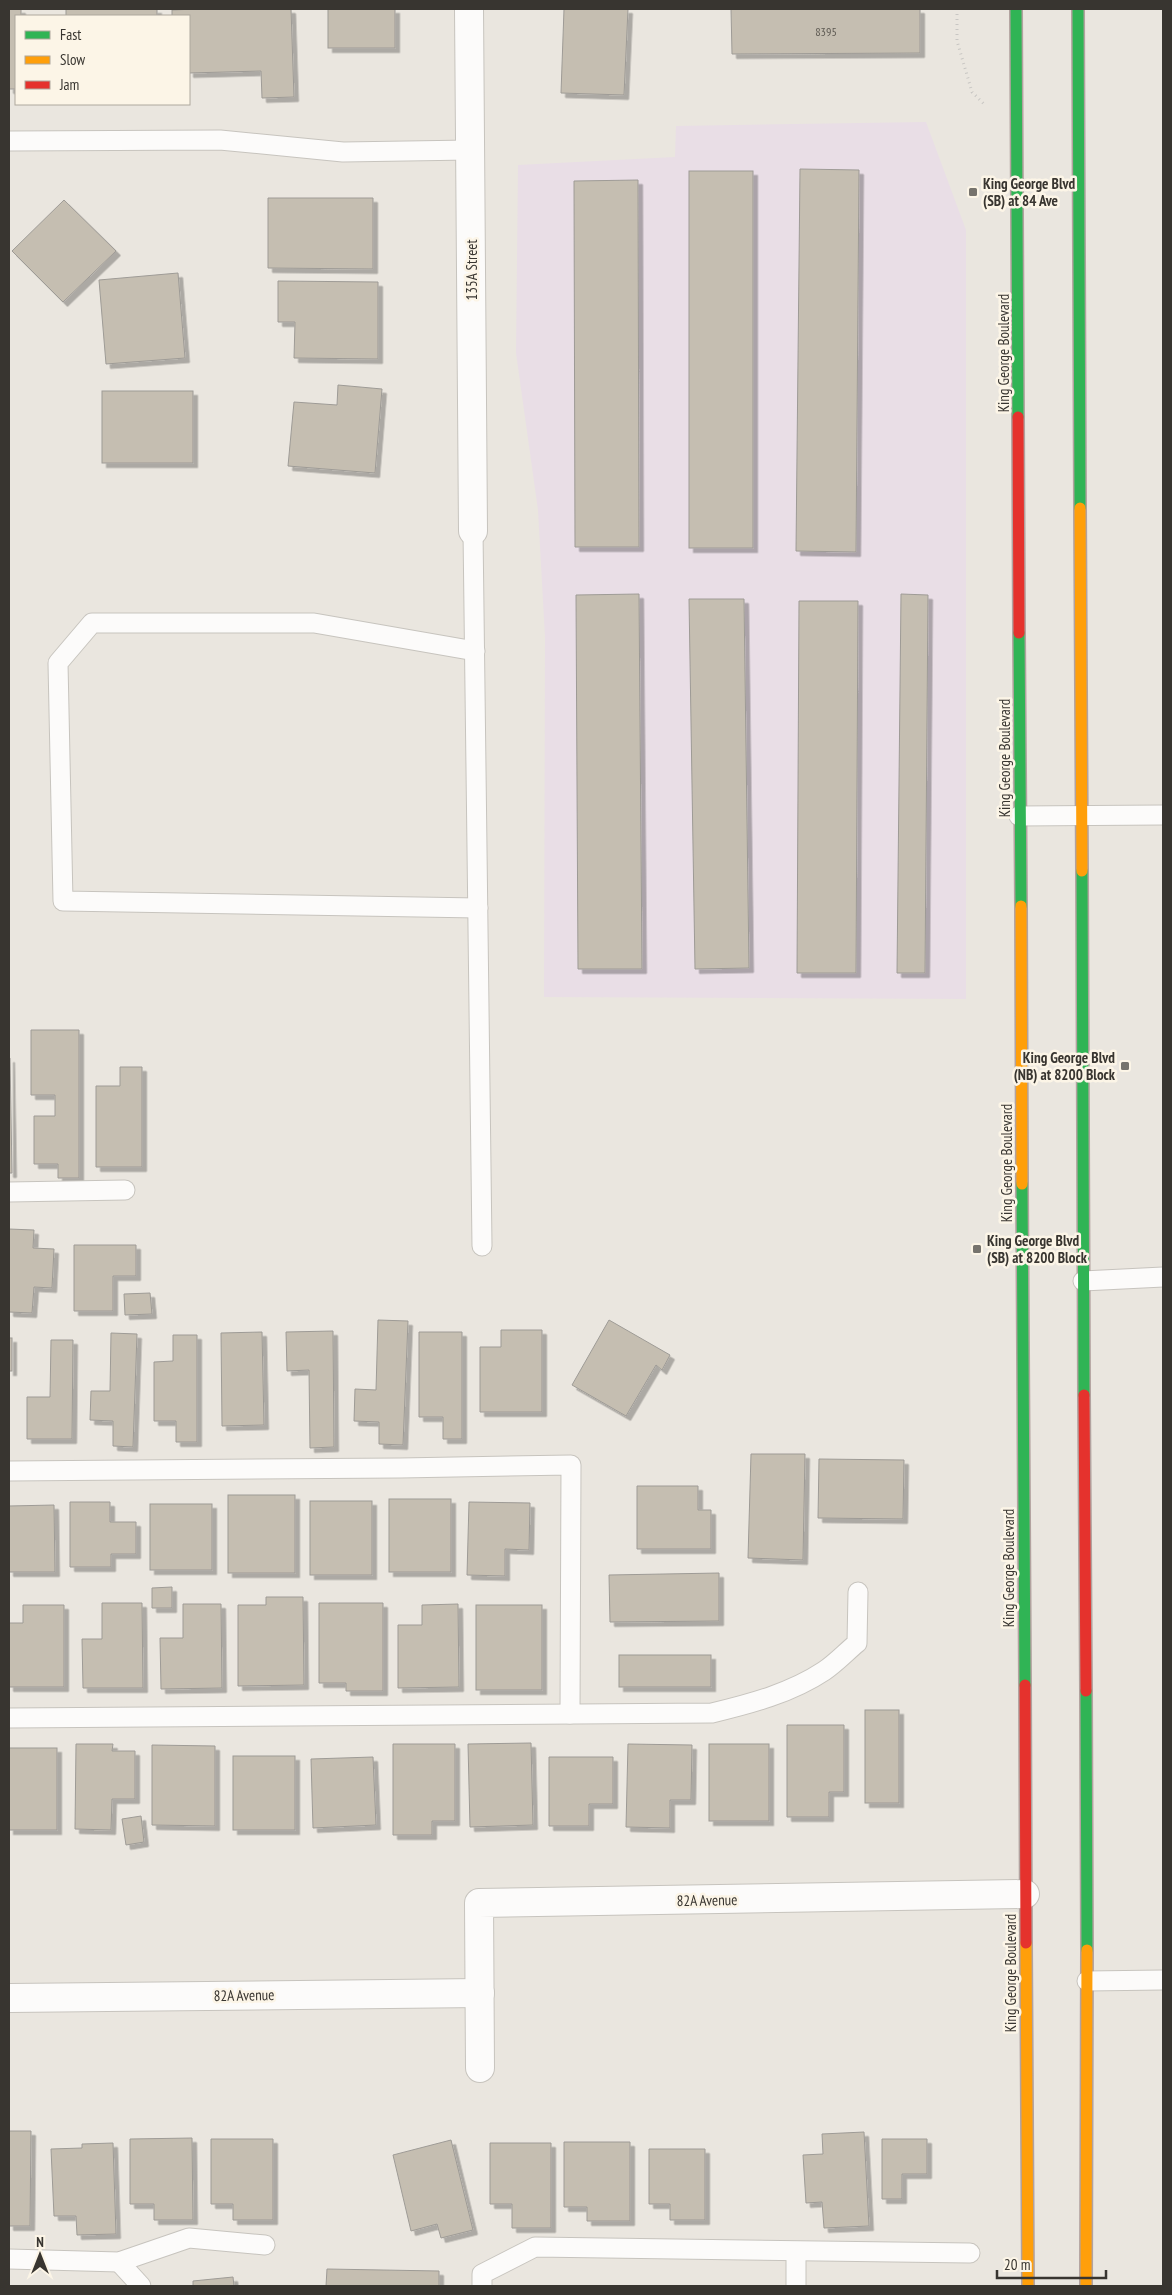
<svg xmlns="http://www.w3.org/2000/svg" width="1172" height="2295" viewBox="0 0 1172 2295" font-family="'PT Sans Narrow',sans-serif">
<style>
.commercial{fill:#e9dee6}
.building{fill:#c5beb1;stroke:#9e9b96;filter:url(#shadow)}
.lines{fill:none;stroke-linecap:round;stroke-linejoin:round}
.lane-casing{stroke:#c7c4be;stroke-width:21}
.street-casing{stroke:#c7c4be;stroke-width:30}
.fast-casing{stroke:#b2a29f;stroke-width:14}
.slow-casing{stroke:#b2a29f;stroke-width:14}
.jam-casing{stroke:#b2a29f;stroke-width:14}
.path{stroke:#c8c6c3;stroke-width:3;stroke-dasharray:1 4;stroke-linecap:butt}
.lane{stroke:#fcfbfa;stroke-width:19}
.street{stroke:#fcfbfa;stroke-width:28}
.fast{stroke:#30b455;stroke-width:11}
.slow{stroke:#ff9f0a;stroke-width:11}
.jam{stroke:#e5322d;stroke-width:11}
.poi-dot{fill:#76736d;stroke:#fcf5e7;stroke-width:2}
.labels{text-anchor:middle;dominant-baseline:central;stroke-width:5;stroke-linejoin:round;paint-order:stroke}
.number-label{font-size:12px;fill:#5b5750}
.poi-label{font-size:15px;font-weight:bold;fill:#383530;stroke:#fcf5e7;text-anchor:start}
.street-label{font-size:15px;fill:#383530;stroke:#fcf5e7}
</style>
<defs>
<filter id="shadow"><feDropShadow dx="4.5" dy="4.5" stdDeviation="0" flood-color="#0004"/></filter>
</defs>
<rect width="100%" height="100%" fill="#eae6df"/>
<!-- commercial -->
<path class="commercial" d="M926 122 966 230V999L544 997 545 637 538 510 516 353 518 165 675 157 676 126Z"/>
<!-- building -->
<g class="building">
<path d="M9 9H21V16H16V89H9Z"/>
<rect x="66" y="9" width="91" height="7"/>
<path d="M196 9H291L294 97 262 98 261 71 189 73V16H172V10Z"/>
<rect x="328" y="9" width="67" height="39"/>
<path d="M564 9H628L624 95 561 93Z"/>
<path d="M731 9H920V53L732 54Z"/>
<path d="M800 169 859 170 856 552 796 551Z"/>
<rect x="689" y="171" width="64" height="377"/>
<path d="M638 180 639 547H575L574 181Z"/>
<path d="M268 198H373V269L268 268Z"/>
<path d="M64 200 116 251 63 302 12 251Z"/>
<path d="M178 273 185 358 106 364 99 280Z"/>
<path d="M278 281 378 282V359L294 358 295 322H278Z"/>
<path d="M338 385 382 389 375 473 288 466 294 402 337 405Z"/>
<rect x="102" y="391" width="91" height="72"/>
<path d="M639 594 642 969H578L576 595Z"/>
<path d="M901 594 928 595 925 973H897Z"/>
<path d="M689 599H744L749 968 695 969Z"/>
<path d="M799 601H858L856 973H797Z"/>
<path d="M31 1030H79V1178H58V1164H34V1116H55V1095H31Z"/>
<path d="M9 1058H10L12 1173H9Z"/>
<path d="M120 1067H142V1167H96V1086H120Z"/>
<path d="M9 1229 34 1230 33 1248 54 1249 52 1288 34 1287 32 1313 9 1312Z"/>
<path d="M74 1245H136V1276H113V1311H74Z"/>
<path d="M150 1293 152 1314 125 1315 124 1294Z"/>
<path d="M378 1320 408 1321 403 1445 379 1444V1422L354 1421 355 1389 376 1390Z"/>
<path d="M609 1320 670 1355 662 1370 656 1365 626 1416 572 1385Z"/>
<path d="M501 1330H542V1412H480V1347H501Z"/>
<path d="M333 1331 334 1447 310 1448 309 1370 287 1371 286 1332Z"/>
<path d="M262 1332 264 1425 222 1426 221 1333Z"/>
<path d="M419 1332H462V1439H443V1417H419Z"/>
<path d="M111 1333 137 1334 133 1447 113 1446V1421L90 1420 91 1391H110Z"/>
<path d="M173 1335H197V1442H176V1421H154V1362L173 1361Z"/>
<rect x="9" y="1338" width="3" height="33"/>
<path d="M51 1340H73L72 1439H27V1397H50Z"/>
<path d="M751 1454H805L803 1560 748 1558Z"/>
<path d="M819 1459 904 1460 903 1519 818 1518Z"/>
<path d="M637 1486H698V1510H711V1549H637Z"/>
<rect x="228" y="1495" width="67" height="78"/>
<rect x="389" y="1499" width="62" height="73"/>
<rect x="310" y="1501" width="62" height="74"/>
<path d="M70 1502H110V1522H136V1554H111V1567H70Z"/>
<path d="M469 1502 530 1503 529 1550 505 1549V1576L467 1575Z"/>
<rect x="150" y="1504" width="62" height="66"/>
<path d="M54 1505 55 1572H9V1506Z"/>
<path d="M719 1573V1621L610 1622 609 1575Z"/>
<path d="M172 1587V1608H152V1588Z"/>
<path d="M266 1597H303L304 1685 238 1686V1605H266Z"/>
<path d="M102 1603H142L143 1688H83L82 1639H102Z"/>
<path d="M319 1603H383V1691H346V1683H319Z"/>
<path d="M183 1604H221L222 1688 161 1689 160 1638H183Z"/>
<path d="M458 1604 459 1687 398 1688V1625H422V1605Z"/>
<path d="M23 1605H64V1687H9V1623H23Z"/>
<rect x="476" y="1605" width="66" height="85"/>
<rect x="619" y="1655" width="92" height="32"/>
<rect x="865" y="1710" width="34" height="93"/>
<path d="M787 1725H844V1792H829V1817H787Z"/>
<path d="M531 1743 533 1825 470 1827 468 1744Z"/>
<path d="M76 1744H113L112 1751H135V1799H112L111 1830 75 1829Z"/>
<path d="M393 1744H455V1821H432V1835H393Z"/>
<path d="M628 1744 692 1745 691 1800H670V1828L626 1827Z"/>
<rect x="709" y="1744" width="60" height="77"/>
<path d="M152 1745 215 1746V1826L152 1825Z"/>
<rect x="9" y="1748" width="48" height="82"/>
<rect x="233" y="1756" width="62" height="74"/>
<path d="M373 1757 376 1825 313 1828 311 1759Z"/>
<path d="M549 1757H613V1804H589V1826H549Z"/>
<path d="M141 1816 144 1842 126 1845 122 1819Z"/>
<path d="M9 2131H31L30 2226H9Z"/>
<path d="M864 2132 869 2226 824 2228 822 2202 806 2203 803 2155 823 2154 822 2134Z"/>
<path d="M192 2138 193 2220H154V2204H130V2139Z"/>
<path d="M211 2139H273V2220H233V2204H211Z"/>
<path d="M882 2139H927V2174H902V2199H882Z"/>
<path d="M451 2140 473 2230 441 2238 437 2224 411 2231 393 2155Z"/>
<path d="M564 2142H630V2221H587V2207H564Z"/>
<path d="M113 2143 116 2234 77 2235 76 2216H54L51 2149 82 2148V2144Z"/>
<path d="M490 2143H551V2228H512V2204H490Z"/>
<path d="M649 2149H705V2220H670V2204H649Z"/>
<path d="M327 2269 439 2271V2286H326Z"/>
<path d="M233 2277 234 2286H193V2281Z"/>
</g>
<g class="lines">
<defs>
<g id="lane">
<path d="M9 141 220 140 343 152 470 150"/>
<path d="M473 531 482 1246"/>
<path d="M475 651 314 623H92L58 663 63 901 478 908"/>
<path d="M1019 816 1163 815"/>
<path d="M9 1192 125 1190"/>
<path d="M1083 1281 1163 1277"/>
<path d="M9 1471 400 1468 571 1465 570 1714"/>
<path d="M9 1718 712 1713C750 1704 791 1693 824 1671 836 1663 846 1652 857 1643L858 1592"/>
<path d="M1087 1981 1163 1980"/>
<path d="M796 2252V2286"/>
<path d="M9 2259 119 2262 189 2238 265 2245"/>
<path d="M119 2262 141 2286"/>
<path d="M482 2286V2274L535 2247 970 2253"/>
</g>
<g id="street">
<path d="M469 9 473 531"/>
<path d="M9 1998 480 1993"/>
<path d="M480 2068 479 1903 1025 1894"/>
</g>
<g id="fast">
<path d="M1016 9 1018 417"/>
<path d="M1078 9 1080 508"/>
<path d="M1019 633 1021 906"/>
<path d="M1082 871 1084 1395"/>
<path d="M1022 1184 1025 1685"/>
<path d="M1086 1691 1087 1950"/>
</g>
<g id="slow">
<path d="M1080 508 1082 871"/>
<path d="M1021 906 1022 1184"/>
<path d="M1026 1943 1028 2286"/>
<path d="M1086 2286 1087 1950"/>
</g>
<g id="jam">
<path d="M1018 417 1019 633"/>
<path d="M1084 1395 1086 1691"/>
<path d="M1025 1685 1026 1943"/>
</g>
</defs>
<!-- lane casing -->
<use href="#lane" class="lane-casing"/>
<!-- street casing -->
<use href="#street" class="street-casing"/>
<!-- fast casing -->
<use href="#fast" class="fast-casing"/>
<!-- slow casing -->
<use href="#slow" class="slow-casing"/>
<!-- jam casing -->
<use href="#jam" class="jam-casing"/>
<!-- path -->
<path class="path" d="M957 9V41L972 92 984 104"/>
<!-- lane -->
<use href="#lane" class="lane"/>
<!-- street -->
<use href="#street" class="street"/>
<!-- fast -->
<use href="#fast" class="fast"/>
<!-- slow -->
<use href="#slow" class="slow"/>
<!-- jam -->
<use href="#jam" class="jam"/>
</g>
<!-- markers -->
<g class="poi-dot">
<rect x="968" y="187" width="10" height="10" rx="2.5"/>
<rect x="1120" y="1061" width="10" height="10" rx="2.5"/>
<rect x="972" y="1244" width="10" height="10" rx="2.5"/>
</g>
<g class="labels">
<!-- number labels -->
<g class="number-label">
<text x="826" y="31">8395</text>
</g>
<!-- poi labels -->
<g class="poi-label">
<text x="983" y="183">King George Blvd<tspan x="983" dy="17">(SB) at 84 Ave</tspan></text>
<text x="1115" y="1057" text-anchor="end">King George Blvd<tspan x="1115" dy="17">(NB) at 8200 Block</tspan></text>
<text x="987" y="1240">King George Blvd<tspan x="987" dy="17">(SB) at 8200 Block</tspan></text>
</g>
<!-- street labels -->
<g class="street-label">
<text transform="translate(471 270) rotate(-90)">135A Street</text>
<text transform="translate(1003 353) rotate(-90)">King George Boulevard</text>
<text transform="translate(1004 758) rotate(-90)">King George Boulevard</text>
<text transform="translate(1006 1163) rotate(-90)">King George Boulevard</text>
<text transform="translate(1008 1568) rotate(-90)">King George Boulevard</text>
<text transform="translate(707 1900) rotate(-1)">82A Avenue</text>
<text transform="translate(1010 1973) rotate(-90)">King George Boulevard</text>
<text transform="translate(244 1995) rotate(-1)">82A Avenue</text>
</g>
</g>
<!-- border -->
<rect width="1172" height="2295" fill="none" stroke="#383530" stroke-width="20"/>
<!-- legend -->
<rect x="15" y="15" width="175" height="90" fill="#fcf5e7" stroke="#aea89e"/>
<rect x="25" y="31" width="25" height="8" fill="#30b455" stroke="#aea89e"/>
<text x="60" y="40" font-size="15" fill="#383530">Fast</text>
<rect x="25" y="56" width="25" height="8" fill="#ff9f0a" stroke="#aea89e"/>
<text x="60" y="65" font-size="15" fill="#383530">Slow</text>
<rect x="25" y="81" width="25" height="8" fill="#e5322d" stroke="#aea89e"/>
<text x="60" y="90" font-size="15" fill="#383530">Jam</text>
<!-- north arrow -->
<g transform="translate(40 2255)" stroke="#fcf5e7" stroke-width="4" paint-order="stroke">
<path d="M0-4L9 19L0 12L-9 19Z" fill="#383530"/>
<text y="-8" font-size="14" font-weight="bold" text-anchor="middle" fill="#383530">N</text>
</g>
<!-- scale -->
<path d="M997 2270v8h109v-8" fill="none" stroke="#383530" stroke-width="2.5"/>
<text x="1004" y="2270" font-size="15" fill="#383530" stroke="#fcf5e7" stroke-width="4" paint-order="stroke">20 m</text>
</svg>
